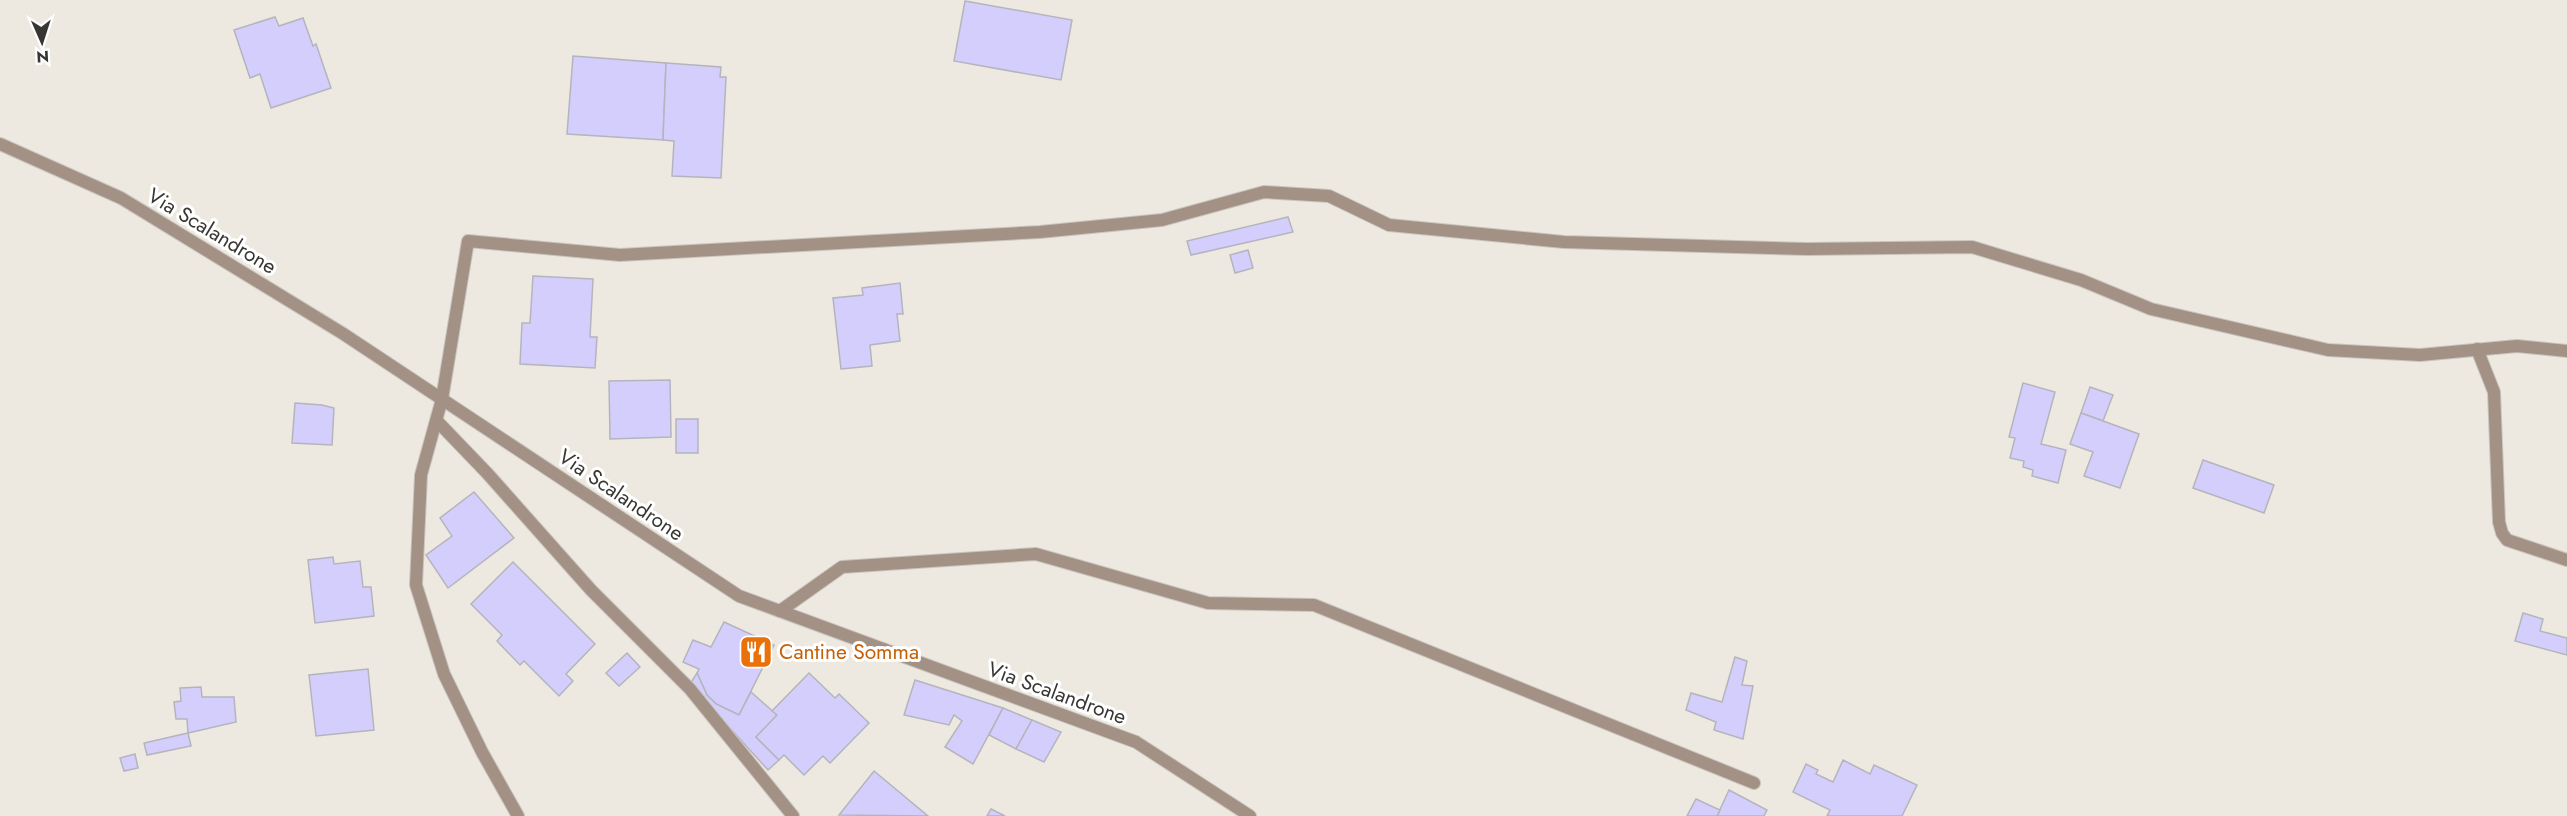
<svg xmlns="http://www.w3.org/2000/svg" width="2567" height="816" viewBox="0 0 2567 816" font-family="Jost,sans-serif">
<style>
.building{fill:#d4cefc;stroke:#b5b4bd;stroke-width:1.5}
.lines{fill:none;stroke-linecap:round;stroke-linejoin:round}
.service-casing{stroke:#c9c5be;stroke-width:14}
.minor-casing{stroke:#c9c5be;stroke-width:14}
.tertiary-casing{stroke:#c9c5be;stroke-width:14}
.service{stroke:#a29184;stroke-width:12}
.minor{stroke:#a29184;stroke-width:12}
.tertiary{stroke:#a29184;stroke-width:12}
.labels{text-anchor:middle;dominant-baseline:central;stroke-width:6;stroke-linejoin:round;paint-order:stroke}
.street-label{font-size:21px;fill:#373632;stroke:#fff}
.food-label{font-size:21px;fill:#c56008;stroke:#fff;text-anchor:start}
</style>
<rect width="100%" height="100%" fill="#ede9e1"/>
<!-- building -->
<g class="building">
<path d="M965 1 1072 20 1061 80 954 61Z"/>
<path d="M275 17 279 26 303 18 313 46 316 44 331 88 271 108 260 74 250 78 234 30Z"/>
<path d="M573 56 666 63 663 140 567 134Z"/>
<path d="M666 63 721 67 720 77H726L721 178 672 176 674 141 663 140Z"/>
<path d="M1288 217 1293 232 1191 255 1187 241Z"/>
<path d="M1248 250 1253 268 1235 273 1230 255Z"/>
<path d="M533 276 593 279 590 337H597L595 368 520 364 522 323H530Z"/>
<path d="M900 283 903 314H897L900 341 870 345 872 366 841 369 833 298 863 295 862 288Z"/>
<path d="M670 380 671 437 610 439 609 381Z"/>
<path d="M2023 383 2055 392 2041 444 2066 450 2058 483 2032 476 2033 470 2023 467 2024 461 2010 458 2015 438 2009 437Z"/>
<path d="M2090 387 2113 395 2103 421 2081 413Z"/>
<path d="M295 403 322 405 334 408 332 445 292 443Z"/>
<path d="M2081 413 2139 434 2120 488 2084 476 2093 452 2070 444Z"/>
<rect x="676" y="419" width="22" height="34"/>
<path d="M2203 460 2274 485 2264 513 2193 488Z"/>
<path d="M474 492 514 538 448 588 426 555 452 536 440 518Z"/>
<path d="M333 557 334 564 360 561 363 587H371L374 616 315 623 308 560Z"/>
<path d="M513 562 595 644 566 674 573 681 559 696 524 661 520 665 497 641 502 635 471 604Z"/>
<path d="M2523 613 2543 619 2540 631 2567 638V655L2515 641Z"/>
<path d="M724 622 774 645 739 715 716 704 707 695 697 673 699 669 683 662 693 640 711 647Z"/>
<path d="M627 653 640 667 619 686 606 673Z"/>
<path d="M1735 657 1747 661 1742 685 1753 686 1743 739 1714 730 1716 722 1686 710 1691 693 1722 702Z"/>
<path d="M368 669 374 730 316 736 309 675Z"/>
<path d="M697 673 707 695 716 704 739 715 751 692 777 715 756 737 779 760 768 770 690 684Z"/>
<path d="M809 673 835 698 839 694 869 723 830 763 823 756 804 775 784 755 779 760 756 737 777 715 772 711Z"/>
<path d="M915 680 1003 708 973 764 945 747 962 721 954 715 949 725 904 715Z"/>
<path d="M201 687 202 697H234L236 722 188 733 187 719H176L174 702 181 701 180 688Z"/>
<path d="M1003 708 1032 720 1016 749 989 735Z"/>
<path d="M1032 720 1061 732 1044 762 1016 749Z"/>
<path d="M188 733 191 746 147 755 144 743Z"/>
<path d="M135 754 138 768 124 771 120 758Z"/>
<path d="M1843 760 1870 774 1874 765 1917 785 1902 816H1827L1830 810 1793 792 1806 764 1818 770 1816 774 1833 782Z"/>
<path d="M874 771 928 816 839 815Z"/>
<path d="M1729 790 1767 810 1764 816H1717Z"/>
<path d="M1696 799 1720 810 1717 816H1687Z"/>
<path d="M991 809 1005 816H987Z"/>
</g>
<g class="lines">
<defs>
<g id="service">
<path d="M442 399 421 475 416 585 444 674 482 752 518 816"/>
<path d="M437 421 487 473 591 590 690 689 793 816"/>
<path d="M780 611 842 567 1036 554 1208 603 1314 605 1754 783"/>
</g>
<g id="minor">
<path d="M2477 349 2494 392 2499 522 2502 533 2507 540 2567 560"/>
<path d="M442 399 468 241 620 255 1040 232 1162 220 1264 192 1329 196 1389 225 1564 242 1807 249 1972 247 2081 280 2151 309 2328 350 2420 355 2517 346 2567 351"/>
</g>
<path id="tertiary" d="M0 144 121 198 342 333 739 596 1136 742 1250 816"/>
</defs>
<!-- service casing -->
<use href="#service" class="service-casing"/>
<!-- minor casing -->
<use href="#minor" class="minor-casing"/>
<!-- tertiary casing -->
<use href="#tertiary" class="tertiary-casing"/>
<!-- service -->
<use href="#service" class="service"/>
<!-- minor -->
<use href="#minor" class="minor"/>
<!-- tertiary -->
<use href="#tertiary" class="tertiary"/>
</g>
<!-- icons -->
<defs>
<symbol id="restaurant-square" viewBox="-11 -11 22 22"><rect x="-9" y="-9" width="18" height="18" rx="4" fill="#e8710a" stroke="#fff"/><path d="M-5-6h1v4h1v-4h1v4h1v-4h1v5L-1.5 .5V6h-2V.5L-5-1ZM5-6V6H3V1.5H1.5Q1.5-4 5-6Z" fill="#fff"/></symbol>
</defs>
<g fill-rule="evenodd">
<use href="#restaurant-square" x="737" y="633" width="38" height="38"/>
</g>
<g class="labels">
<!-- street labels -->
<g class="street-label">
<text transform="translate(212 231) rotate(31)">Via Scalandrone</text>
<text transform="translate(621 495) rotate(34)">Via Scalandrone</text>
<text transform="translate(1057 693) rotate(20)">Via Scalandrone</text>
</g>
<!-- food labels -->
<g class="food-label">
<text x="779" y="652">Cantine Somma</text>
</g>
</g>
<!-- north arrow -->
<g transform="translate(42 42) rotate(177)" stroke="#ffffff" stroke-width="4.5" paint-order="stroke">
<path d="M0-4.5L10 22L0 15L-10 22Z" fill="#373632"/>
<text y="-9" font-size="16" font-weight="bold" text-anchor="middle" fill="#373632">N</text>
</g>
</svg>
